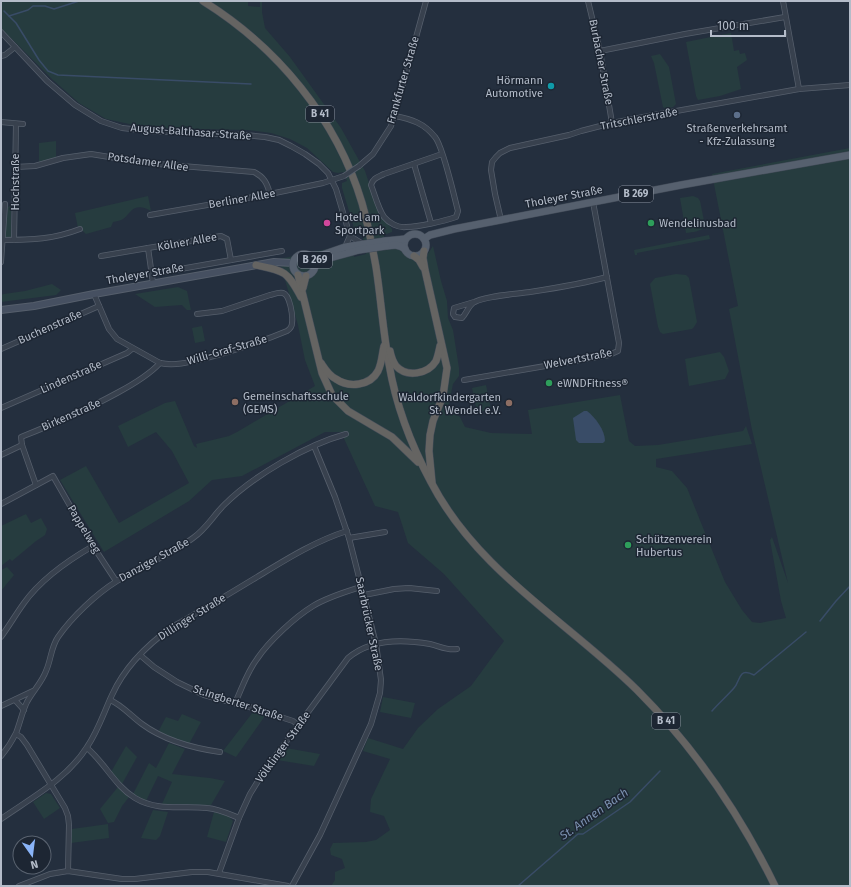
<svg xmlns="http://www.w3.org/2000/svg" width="851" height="887" viewBox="0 0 851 887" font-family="'Fira Sans',sans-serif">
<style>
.green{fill:#263c3f}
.water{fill:#394c67}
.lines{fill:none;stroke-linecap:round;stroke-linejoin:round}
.stream{stroke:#394c67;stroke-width:1.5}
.minor-casing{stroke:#565f6c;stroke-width:6}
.secondary-casing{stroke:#565f6c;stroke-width:8}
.primary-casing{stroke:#414a57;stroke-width:8}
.trunk-casing{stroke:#434c59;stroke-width:8}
.minor{stroke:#38414e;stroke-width:4.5}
.secondary{stroke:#465061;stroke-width:6}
.primary{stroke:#56606e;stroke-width:7}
.trunk{stroke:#656462;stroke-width:7}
.minor-bridge-casing{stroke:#565f6c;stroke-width:6;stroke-linecap:butt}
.primary-bridge-casing{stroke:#414a57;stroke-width:8;stroke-linecap:butt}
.minor-bridge{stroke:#38414e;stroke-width:4.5}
.primary-bridge{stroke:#56606e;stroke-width:7}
.culture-dot{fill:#0f9aa8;stroke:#1d2633;stroke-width:1.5}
.service-dot{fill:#5c6f8a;stroke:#1d2633;stroke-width:1.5}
.hotel-dot{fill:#d1479c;stroke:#1d2633;stroke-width:1.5}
.leisure-dot{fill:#2e9e5b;stroke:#1d2633;stroke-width:1.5}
.education-dot{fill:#8d6e63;stroke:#1d2633;stroke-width:1.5}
.labels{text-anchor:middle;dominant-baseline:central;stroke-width:3;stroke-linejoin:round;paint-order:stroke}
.shield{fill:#1d2633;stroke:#878f9c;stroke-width:1}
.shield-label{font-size:10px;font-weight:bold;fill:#b4bcc9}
.street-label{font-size:11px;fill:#b4bcc9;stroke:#1d2633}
.poi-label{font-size:11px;fill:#b4bcc9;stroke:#1d2633;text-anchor:start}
.water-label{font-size:12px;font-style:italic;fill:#7c92b1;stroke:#1d2633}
</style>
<rect width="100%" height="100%" fill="#242f3e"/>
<!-- green -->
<g class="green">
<path d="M1 1H248V6L260 7V1H262V12L265 28 290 57 341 128 365 171 379 213 383 218 392 229V232L384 235 386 249H400L410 258H420L427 255 433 246 441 281 447 301 448 318 453 330 459 368V376L453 384 448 408 460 417 465 427 491 433 532 434 528 410 620 395 629 441 635 446 658 445 743 431 746 426 752 444 656 459V467L672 471 687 488 725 582 742 610 752 622 760 623 786 618 781 601 770 540 772 537 788 583 752 430 729 309 738 306 712 174 850 148V886H331L335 880V872L345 868 342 859 331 855 330 849 333 843 366 842 376 840 390 830 384 816 370 812 371 799 390 759 363 751 368 738 403 749 418 728 438 709 471 686 504 641 444 574 408 543 398 512 375 506 341 432H325L242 476 212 480 189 501 104 552 60 480 86 466 119 523 189 483 172 451 156 432 128 447 118 426 165 403 175 401 194 446 197 448 196 444 229 436 237 432 315 386 305 360 298 325 279 259 351 244 354 257 366 254 363 237 355 231 342 188V183L347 181 343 172 338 173 333 172 307 148 290 139 271 133 248 130 148 128 106 119 79 103 53 80 1 28Z"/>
<path d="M731 33 734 51 739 50 740 54 745 53 747 60 737 67 741 89 720 96 698 100 696 96 686 42Z"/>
<path d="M660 54 669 67 676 104 673 107 666 109 663 107 654 63 651 56Z"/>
<path d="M56 141V157L39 163V143Z"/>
<path d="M148 196 151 211C144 207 136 205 130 212 127 215 126 217 123 219 120 221 116 221 113 222L111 227 86 234 81 229 78 228 75 213Z"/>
<path d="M693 196 698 198 700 201 705 226C701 232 692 232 686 233L680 198Z"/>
<path d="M10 206H11V237L9 238 5 237 8 207Z"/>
<path d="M709 235 710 239 637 253V255H635L634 250Z"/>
<path d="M676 274 686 275 689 278 697 322 694 327 692 329 663 334 660 332 658 327 650 284 655 278Z"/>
<path d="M52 284 61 290 56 295 1 302V295L4 294 25 291Z"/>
<path d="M178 287 187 291 191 310H187L182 305 155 307 135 294Z"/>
<path d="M202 326 205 341 195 343 192 328Z"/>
<path d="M720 352 724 357 729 371 725 379 689 386 685 359Z"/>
<path d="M486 385 491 410 477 412 472 388Z"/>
<path d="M26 514 31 523 41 518 47 529 45 535 36 541 12 561 10 559 1 566V526Z"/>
<path d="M7 567 14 575 1 591V570Z"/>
<path d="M383 697 415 703 411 718 380 712Z"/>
<path d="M253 712 265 716 236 757 223 751Z"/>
<path d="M182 714 201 722 189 744 158 732 166 717 178 721Z"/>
<path d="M169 743 185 749 172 774 210 778 225 781 211 805 162 804 172 782 158 776 146 801 133 794 149 763 156 768Z"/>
<path d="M126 746 137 757 122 784 111 772Z"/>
<path d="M286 748 320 754 314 766 277 760Z"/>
<path d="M118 787 129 797 122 806 114 822 108 823 100 809Z"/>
<path d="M46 793 51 794 60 808 44 819 33 802Z"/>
<path d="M153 810 168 812 160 836 156 840 141 838Z"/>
<path d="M214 812 228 816 233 821 226 842 207 837Z"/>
<path d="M108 824 109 838 71 843 72 829Z"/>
</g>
<!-- water -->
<path class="water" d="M584 411H587C595 417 605 430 605 441L603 443H579L576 440 573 418Z"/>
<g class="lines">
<!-- stream -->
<g class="stream">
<path d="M4 11 16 23 39 60 48 71 58 75 251 84"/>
<path d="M9 16 28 10 33 6H45L54 9 79 1"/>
<path d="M820 621 836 601 850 586"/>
<path d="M712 711C719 703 727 696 734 688 738 684 738 678 742 674 745 671 750 673 754 675L806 632"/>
<path d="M518 886 578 834H583L630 802 660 771"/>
</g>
<defs>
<g id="minor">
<path d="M588 1 600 51 612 123"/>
<path d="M783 1 799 89"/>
<path d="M1 32 47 81 75 105 101 121 122 128 149 131 245 135 265 137 279 140 291 146 305 154 319 164 328 173 336 189 350 236 345 247"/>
<path d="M600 51 685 34 785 17"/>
<path d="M1 56 5 55 15 47"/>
<path d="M395 116C411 119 424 123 435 137 443 146 454 196 458 211L456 217C444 221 419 227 406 227 398 228 389 223 384 217 378 208 375 195 371 185 373 178 378 177 384 174L442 154"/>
<path d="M1 122 23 124"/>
<path d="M414 164 431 223"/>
<path d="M359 166 373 154 391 126 404 81 426 1"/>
<path d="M15 167 35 166 63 158 91 154 146 163 254 172C264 177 267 183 270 194"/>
<path d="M150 215 270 194 323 183 344 176"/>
<path d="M501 220 495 194 491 170 492 162 496 157 500 153 510 148 569 135 581 131 612 123 654 115 799 89 850 85"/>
<path d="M350 236 363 244"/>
<path d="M3 240C32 240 54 239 80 229"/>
<path d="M14 240 16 124"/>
<path d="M148 248 221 236 227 239 231 260"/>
<path d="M101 256 148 248 153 283"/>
<path d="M1 262 5 204"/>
<path d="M152 274 282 251"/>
<path d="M94 294 109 329 117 339 160 363C178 367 196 360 214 356 239 349 263 341 287 331 290 329 292 327 292 323 293 316 290 295 283 293 279 292 274 294 270 295L222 311 197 314"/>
<path d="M474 302 454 308 453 314 455 317 462 318C466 314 468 307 473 303 482 296 517 294 530 292 556 288 582 284 607 277"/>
<path d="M1 349 99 306"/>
<path d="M464 380 609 355 618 351 619 343 593 202"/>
<path d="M1 408 127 353 132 349"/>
<path d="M1 455 22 445"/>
<path d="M36 485 22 445 21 437C54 424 86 410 117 393 132 385 148 376 160 363"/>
<path d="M1 504 53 476 93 546 116 581"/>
<path d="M349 538 385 532"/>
<path d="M364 595 394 589 409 588 437 591"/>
<path d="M1 637C9 626 16 614 24 603 41 579 67 561 93 546"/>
<path d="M140 655 154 667 177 682 204 695 253 708 293 721 298 725"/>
<path d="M15 700 24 710"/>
<path d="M110 700C122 705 131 716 142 724 165 741 192 748 220 752"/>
<path d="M235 703C242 688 247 672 257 659 269 641 295 617 313 606 328 597 345 592 361 587"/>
<path d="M1 706 33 691"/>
<path d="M16 734 21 737 27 745 65 808 68 816 69 825 68 871"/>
<path d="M87 748C105 763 115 786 135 798 158 812 183 805 207 808 219 809 229 814 239 818"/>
<path d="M1 756C7 749 12 741 16 733 20 723 22 712 27 702 33 691 42 682 46 671 51 660 51 647 58 637 72 617 96 594 117 581 142 566 170 555 193 538 206 529 213 516 224 505 253 476 306 445 346 434"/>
<path d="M1 819C31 798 67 779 87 747 98 731 104 712 112 695 125 666 147 645 172 627 201 611 229 594 257 577 285 560 315 541 347 531"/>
<path d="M219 873 239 818 250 794 263 773 348 658C370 639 402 639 430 644 439 646 448 651 457 649"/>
<path d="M19 886 50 874 68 871 122 879H135L192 872H208L288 886"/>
<path d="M292 886 320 835 371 724 380 693 381 680 376 644 349 538 335 497 314 446"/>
</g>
<path id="secondary" d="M1 310 34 306 94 294 274 262 293 263"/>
<g id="primary">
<circle cx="415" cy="245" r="11"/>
<path d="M424 239 430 235 454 229 681 185 850 155"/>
<path d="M385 241 405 239"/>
<path d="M386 246C393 245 399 244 405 249"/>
<circle cx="304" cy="265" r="11"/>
<path d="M312 256H319L345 247 358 245"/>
<path d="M316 265 330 258 359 250"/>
</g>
<g id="trunk">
<path d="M203 1C277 47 337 119 362 203 368 224 372 245 376 267 381 299 383 332 389 364 396 406 411 445 431 482 477 571 568 622 637 690 694 747 740 814 775 886"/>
<path d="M424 251 423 258 425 270 447 368 443 396 433 421 430 435 429 451 432 482"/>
<path d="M414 256 419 260 423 267"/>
<path d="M256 265C285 271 287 271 301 297"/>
<path d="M298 275 322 373 332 395 348 411 392 437 418 462"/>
<path d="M303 288 306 276"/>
<path d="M390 351C391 356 393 362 396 366 407 378 428 374 436 361 438 356 439 351 440 346"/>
<path d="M321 363C325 369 329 376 336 379 349 388 370 386 378 371 382 363 382 354 384 346"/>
</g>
</defs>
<!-- minor casing -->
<use href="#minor" class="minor-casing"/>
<!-- secondary casing -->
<use href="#secondary" class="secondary-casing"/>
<!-- primary casing -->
<use href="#primary" class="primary-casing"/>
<!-- trunk casing -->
<use href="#trunk" class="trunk-casing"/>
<!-- minor -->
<use href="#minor" class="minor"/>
<!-- secondary -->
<use href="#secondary" class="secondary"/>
<!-- primary -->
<use href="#primary" class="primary"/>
<!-- trunk -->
<use href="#trunk" class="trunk"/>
<defs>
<path id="minor-bridge" d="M344 176 359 166"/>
<g id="primary-bridge">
<path d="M358 245 385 241"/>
<path d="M359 250 386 246"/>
</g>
</defs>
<!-- minor-bridge casing -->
<use href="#minor-bridge" class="minor-bridge-casing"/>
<!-- primary-bridge casing -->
<use href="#primary-bridge" class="primary-bridge-casing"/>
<!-- minor-bridge -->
<use href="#minor-bridge" class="minor-bridge"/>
<!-- primary-bridge -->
<use href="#primary-bridge" class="primary-bridge"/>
</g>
<!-- markers -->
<circle class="culture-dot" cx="551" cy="86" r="4"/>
<circle class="service-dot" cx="737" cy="115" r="4"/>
<circle class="hotel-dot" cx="327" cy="223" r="4"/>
<g class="leisure-dot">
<circle cx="651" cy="223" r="4"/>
<circle cx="549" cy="383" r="4"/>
<circle cx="628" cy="545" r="4"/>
</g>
<g class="education-dot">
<circle cx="235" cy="402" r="4"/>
<circle cx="509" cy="403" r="4"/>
</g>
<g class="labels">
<!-- shield labels -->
<g class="shield">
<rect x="306" y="106" width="28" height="16" rx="3"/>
<rect x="619" y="186" width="34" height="16" rx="3"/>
<rect x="298" y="252" width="34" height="16" rx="3"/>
<rect x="652" y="713" width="28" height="16" rx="3"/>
</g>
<g class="shield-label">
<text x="320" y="114">B 41</text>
<text x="636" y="194">B 269</text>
<text x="315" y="260">B 269</text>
<text x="666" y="721">B 41</text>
</g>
<!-- street labels -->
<g class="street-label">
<text transform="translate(601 62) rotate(79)">Burbacher Straße</text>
<text transform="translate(403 80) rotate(-74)">Frankfurter Straße</text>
<text transform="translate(639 119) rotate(-11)">Tritschlerstraße</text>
<text transform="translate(191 132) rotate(4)">August-Balthasar-Straße</text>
<text transform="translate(148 162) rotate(8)">Potsdamer Allee</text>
<text transform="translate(15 182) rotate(-90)">Hochstraße</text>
<text transform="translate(564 197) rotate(-11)">Tholeyer Straße</text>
<text transform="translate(242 199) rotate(-10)">Berliner Allee</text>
<text transform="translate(187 242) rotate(-10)">Kölner Allee</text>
<text transform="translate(145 274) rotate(-10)">Tholeyer Straße</text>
<text transform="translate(50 327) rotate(-24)">Buchenstraße</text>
<text transform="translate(227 350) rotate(-16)">Willi-Graf-Straße</text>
<text transform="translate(578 359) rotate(-11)">Welvertstraße</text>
<text transform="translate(71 377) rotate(-24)">Lindenstraße</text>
<text transform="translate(71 415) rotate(-24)">Birkenstraße</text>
<text transform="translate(84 529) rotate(59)">Pappelweg</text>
<text transform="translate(154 560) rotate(-29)">Danziger Straße</text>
<text transform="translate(192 617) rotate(-32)">Dillinger Straße</text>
<text transform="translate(369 624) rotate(78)">Saarbrücker Straße</text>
<text transform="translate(238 703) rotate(18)">St.Ingberter Straße</text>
<text transform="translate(283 747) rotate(-54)">Völklinger Straße</text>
</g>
<!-- poi labels -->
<g class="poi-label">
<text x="543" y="80" text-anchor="end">Hörmann<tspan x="543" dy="13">Automotive</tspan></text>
<text x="737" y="128" text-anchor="middle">Straßenverkehrsamt<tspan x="737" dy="13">- Kfz-Zulassung</tspan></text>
<text x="335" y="217">Hotel am<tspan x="335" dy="13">Sportpark</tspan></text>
<text x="659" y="223">Wendelinusbad</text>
<text x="557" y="383">eWNDFitness®</text>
<text x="243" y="396">Gemeinschaftsschule<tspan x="243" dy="13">(GEMS)</tspan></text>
<text x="501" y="397" text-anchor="end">Waldorfkindergarten<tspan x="501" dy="13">St. Wendel e.V.</tspan></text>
<text x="636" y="539">Schützenverein<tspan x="636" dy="13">Hubertus</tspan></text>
</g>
<!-- water labels -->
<g class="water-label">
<text transform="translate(594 814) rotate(-35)">St. Annen Bach</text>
</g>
</g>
<!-- border -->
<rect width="851" height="887" fill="none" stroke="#b4bcc9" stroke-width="4"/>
<!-- north arrow -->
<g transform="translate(32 855) rotate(166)"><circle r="19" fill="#1d2633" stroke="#59626f"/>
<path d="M0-3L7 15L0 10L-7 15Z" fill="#8ab4f8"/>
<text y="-6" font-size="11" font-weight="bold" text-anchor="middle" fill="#b4bcc9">N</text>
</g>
<!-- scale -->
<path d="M711 30v6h74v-6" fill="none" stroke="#b4bcc9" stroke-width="2"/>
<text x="717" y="30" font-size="12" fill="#b4bcc9" stroke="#1d2633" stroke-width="3" paint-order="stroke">100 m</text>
</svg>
